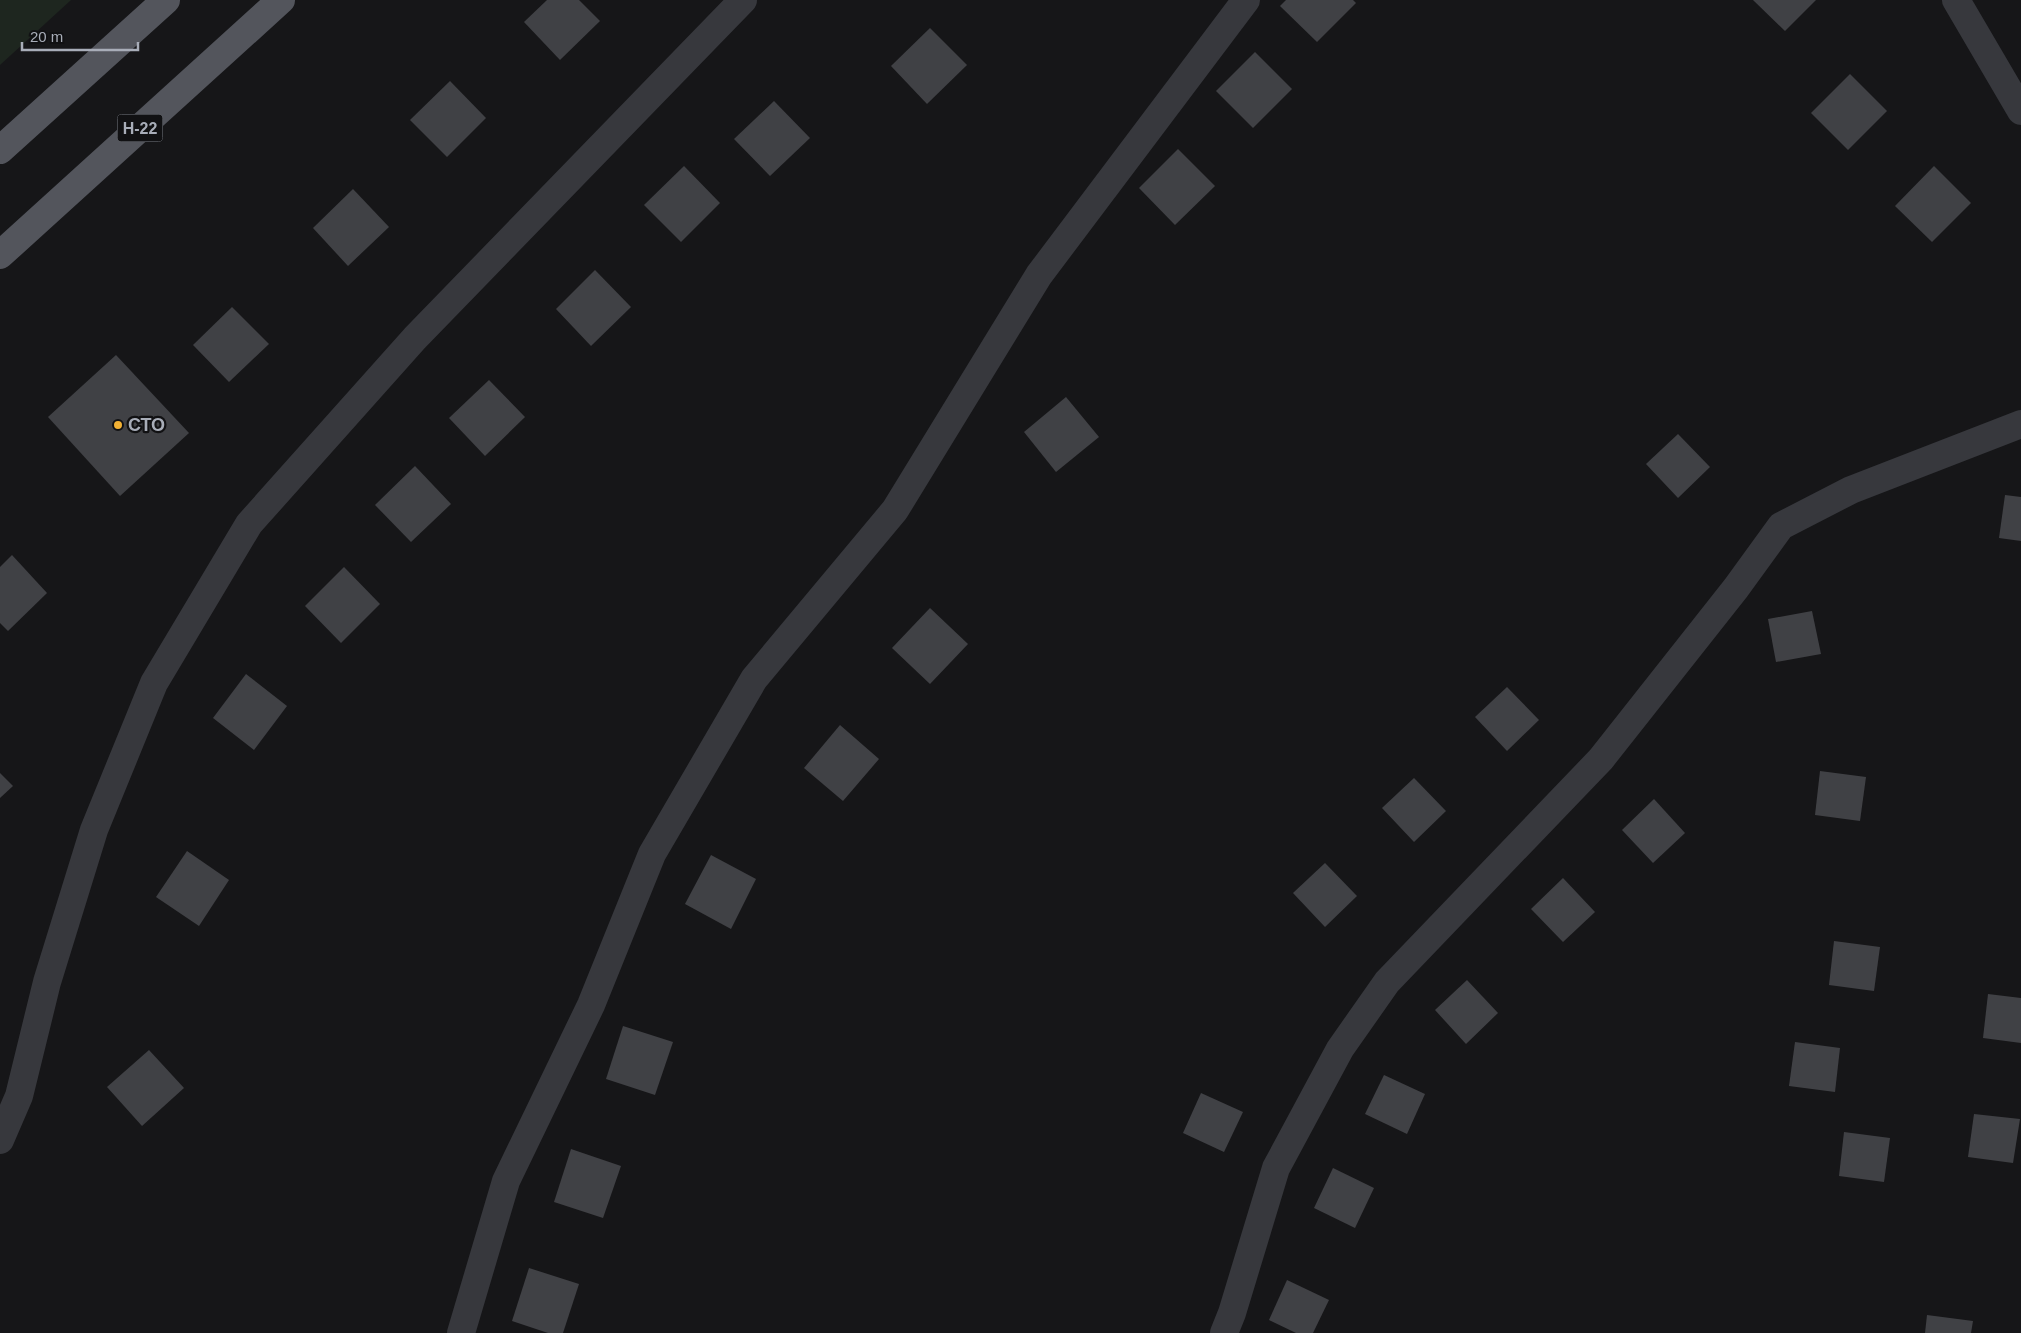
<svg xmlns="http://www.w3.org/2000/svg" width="2021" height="1333" viewBox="0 0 2021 1333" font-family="Arial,sans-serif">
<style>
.green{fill:#1e261f}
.building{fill:#404145}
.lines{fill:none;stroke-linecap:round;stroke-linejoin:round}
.street{stroke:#37383d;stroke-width:28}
.primary{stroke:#53555c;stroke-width:28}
.poi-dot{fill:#f2b134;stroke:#111113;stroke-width:2}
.labels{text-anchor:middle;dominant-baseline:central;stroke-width:4.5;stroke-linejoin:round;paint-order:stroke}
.shield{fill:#111113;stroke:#7b7e86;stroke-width:1}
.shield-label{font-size:16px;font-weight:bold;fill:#a8adb8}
.poi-label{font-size:18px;font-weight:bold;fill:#a8adb8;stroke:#111113;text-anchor:start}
</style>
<rect width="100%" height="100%" fill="#161618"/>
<!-- green -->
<path class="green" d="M0 0H71L0 65Z"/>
<!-- building -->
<g class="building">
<path d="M547 0H579L600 21 560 60 524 22Z"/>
<path d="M1286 0H1353L1356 3 1317 42 1280 6Z"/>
<path d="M1753 0H1816L1785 31Z"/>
<path d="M930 28 967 65 927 104 891 66Z"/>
<path d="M1255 52 1292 89 1253 128 1216 91Z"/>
<path d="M1850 74 1887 111 1848 150 1811 113Z"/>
<path d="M450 81 486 118 447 157 410 120Z"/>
<path d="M774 101 810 138 770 176 734 139Z"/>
<path d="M1178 149 1215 186 1175 225 1139 188Z"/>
<path d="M684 166 720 203 681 242 644 205Z"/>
<path d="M1934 166 1971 203 1932 242 1895 206Z"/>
<path d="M353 189 389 227 348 266 313 228Z"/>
<path d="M595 270 631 307 591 346 556 309Z"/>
<path d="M232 307 269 344 229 382 193 345Z"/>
<path d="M116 355 189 433 120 496 48 417Z"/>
<path d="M489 380 525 417 485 456 449 418Z"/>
<path d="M1066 397 1099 437 1056 472 1024 432Z"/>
<path d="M1678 434 1710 467 1678 498 1646 464Z"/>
<path d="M415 466 451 504 411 542 375 505Z"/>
<path d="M2005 495 2021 497V541L1999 538Z"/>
<path d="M12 555 47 593 8 631 0 623V567Z"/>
<path d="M344 567 380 604 341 643 305 606Z"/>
<path d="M930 608 968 644 930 684 892 648Z"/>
<path d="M1812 611 1821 654 1776 662 1768 619Z"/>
<path d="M246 674 287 706 254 750 213 718Z"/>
<path d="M1507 687 1539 720 1507 751 1475 717Z"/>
<path d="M840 725 879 759 843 801 804 768Z"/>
<path d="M1820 771 1866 777 1860 821 1815 815Z"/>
<path d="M0 773 13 786 0 798Z"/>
<path d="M1414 778 1446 811 1414 842 1382 808Z"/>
<path d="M1654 799 1685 833 1653 863 1622 830Z"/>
<path d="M187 851 229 880 199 926 156 897Z"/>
<path d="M711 855 756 879 731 929 685 904Z"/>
<path d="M1325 863 1357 896 1325 927 1293 893Z"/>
<path d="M1563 878 1595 912 1563 942 1531 909Z"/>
<path d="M1834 941 1880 947 1874 991 1829 985Z"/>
<path d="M1467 980 1498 1013 1466 1044 1435 1010Z"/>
<path d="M1988 994 2021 998V1043L1983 1038Z"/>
<path d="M623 1026 673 1042 655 1095 606 1079Z"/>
<path d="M1795 1042 1840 1048 1835 1092 1789 1086Z"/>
<path d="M149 1050 184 1088 142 1126 107 1087Z"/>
<path d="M1384 1075 1425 1094 1407 1134 1365 1114Z"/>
<path d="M1201 1093 1243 1112 1224 1152 1183 1133Z"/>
<path d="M1974 1114 2020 1119 2013 1163 1968 1157Z"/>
<path d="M1844 1132 1890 1138 1884 1182 1839 1176Z"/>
<path d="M571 1149 621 1166 603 1218 554 1202Z"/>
<path d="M1333 1168 1374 1188 1355 1228 1314 1208Z"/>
<path d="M529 1268 579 1284 563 1333H548L512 1321Z"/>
<path d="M1287 1280 1329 1300 1313 1333H1296L1269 1320Z"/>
<path d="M1927 1315 1973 1321 1971 1333H1925Z"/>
</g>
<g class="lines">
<!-- street -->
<g class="street">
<path d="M1956 0 2021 111"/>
<path d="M0 1140 19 1096 47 982 94 830 154 683 249 524 415 338 743 0"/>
<path d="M461 1333 506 1181 591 1005 652 854 754 679 895 510 1039 275 1246 0"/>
<path d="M1224 1333 1232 1313 1276 1168 1340 1049 1387 982 1601 759 1736 588 1781 526 1851 490 2021 424"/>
</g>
<!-- primary -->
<g class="primary">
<path d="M0 150 166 0"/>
<path d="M0 255 281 0"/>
</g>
</g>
<!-- markers -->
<circle class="poi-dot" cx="118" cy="425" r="5"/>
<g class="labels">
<!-- shield labels -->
<rect class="shield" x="117.5" y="114.5" width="45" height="27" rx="4"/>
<g class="shield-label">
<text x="140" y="128">Н-22</text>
</g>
<!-- poi labels -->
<g class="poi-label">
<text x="128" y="425">СТО</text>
</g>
</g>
<!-- scale -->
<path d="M22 42v8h116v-8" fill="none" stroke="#a8adb8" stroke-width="2.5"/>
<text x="30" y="42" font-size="15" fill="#a8adb8" stroke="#111113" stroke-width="4" paint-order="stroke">20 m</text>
</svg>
